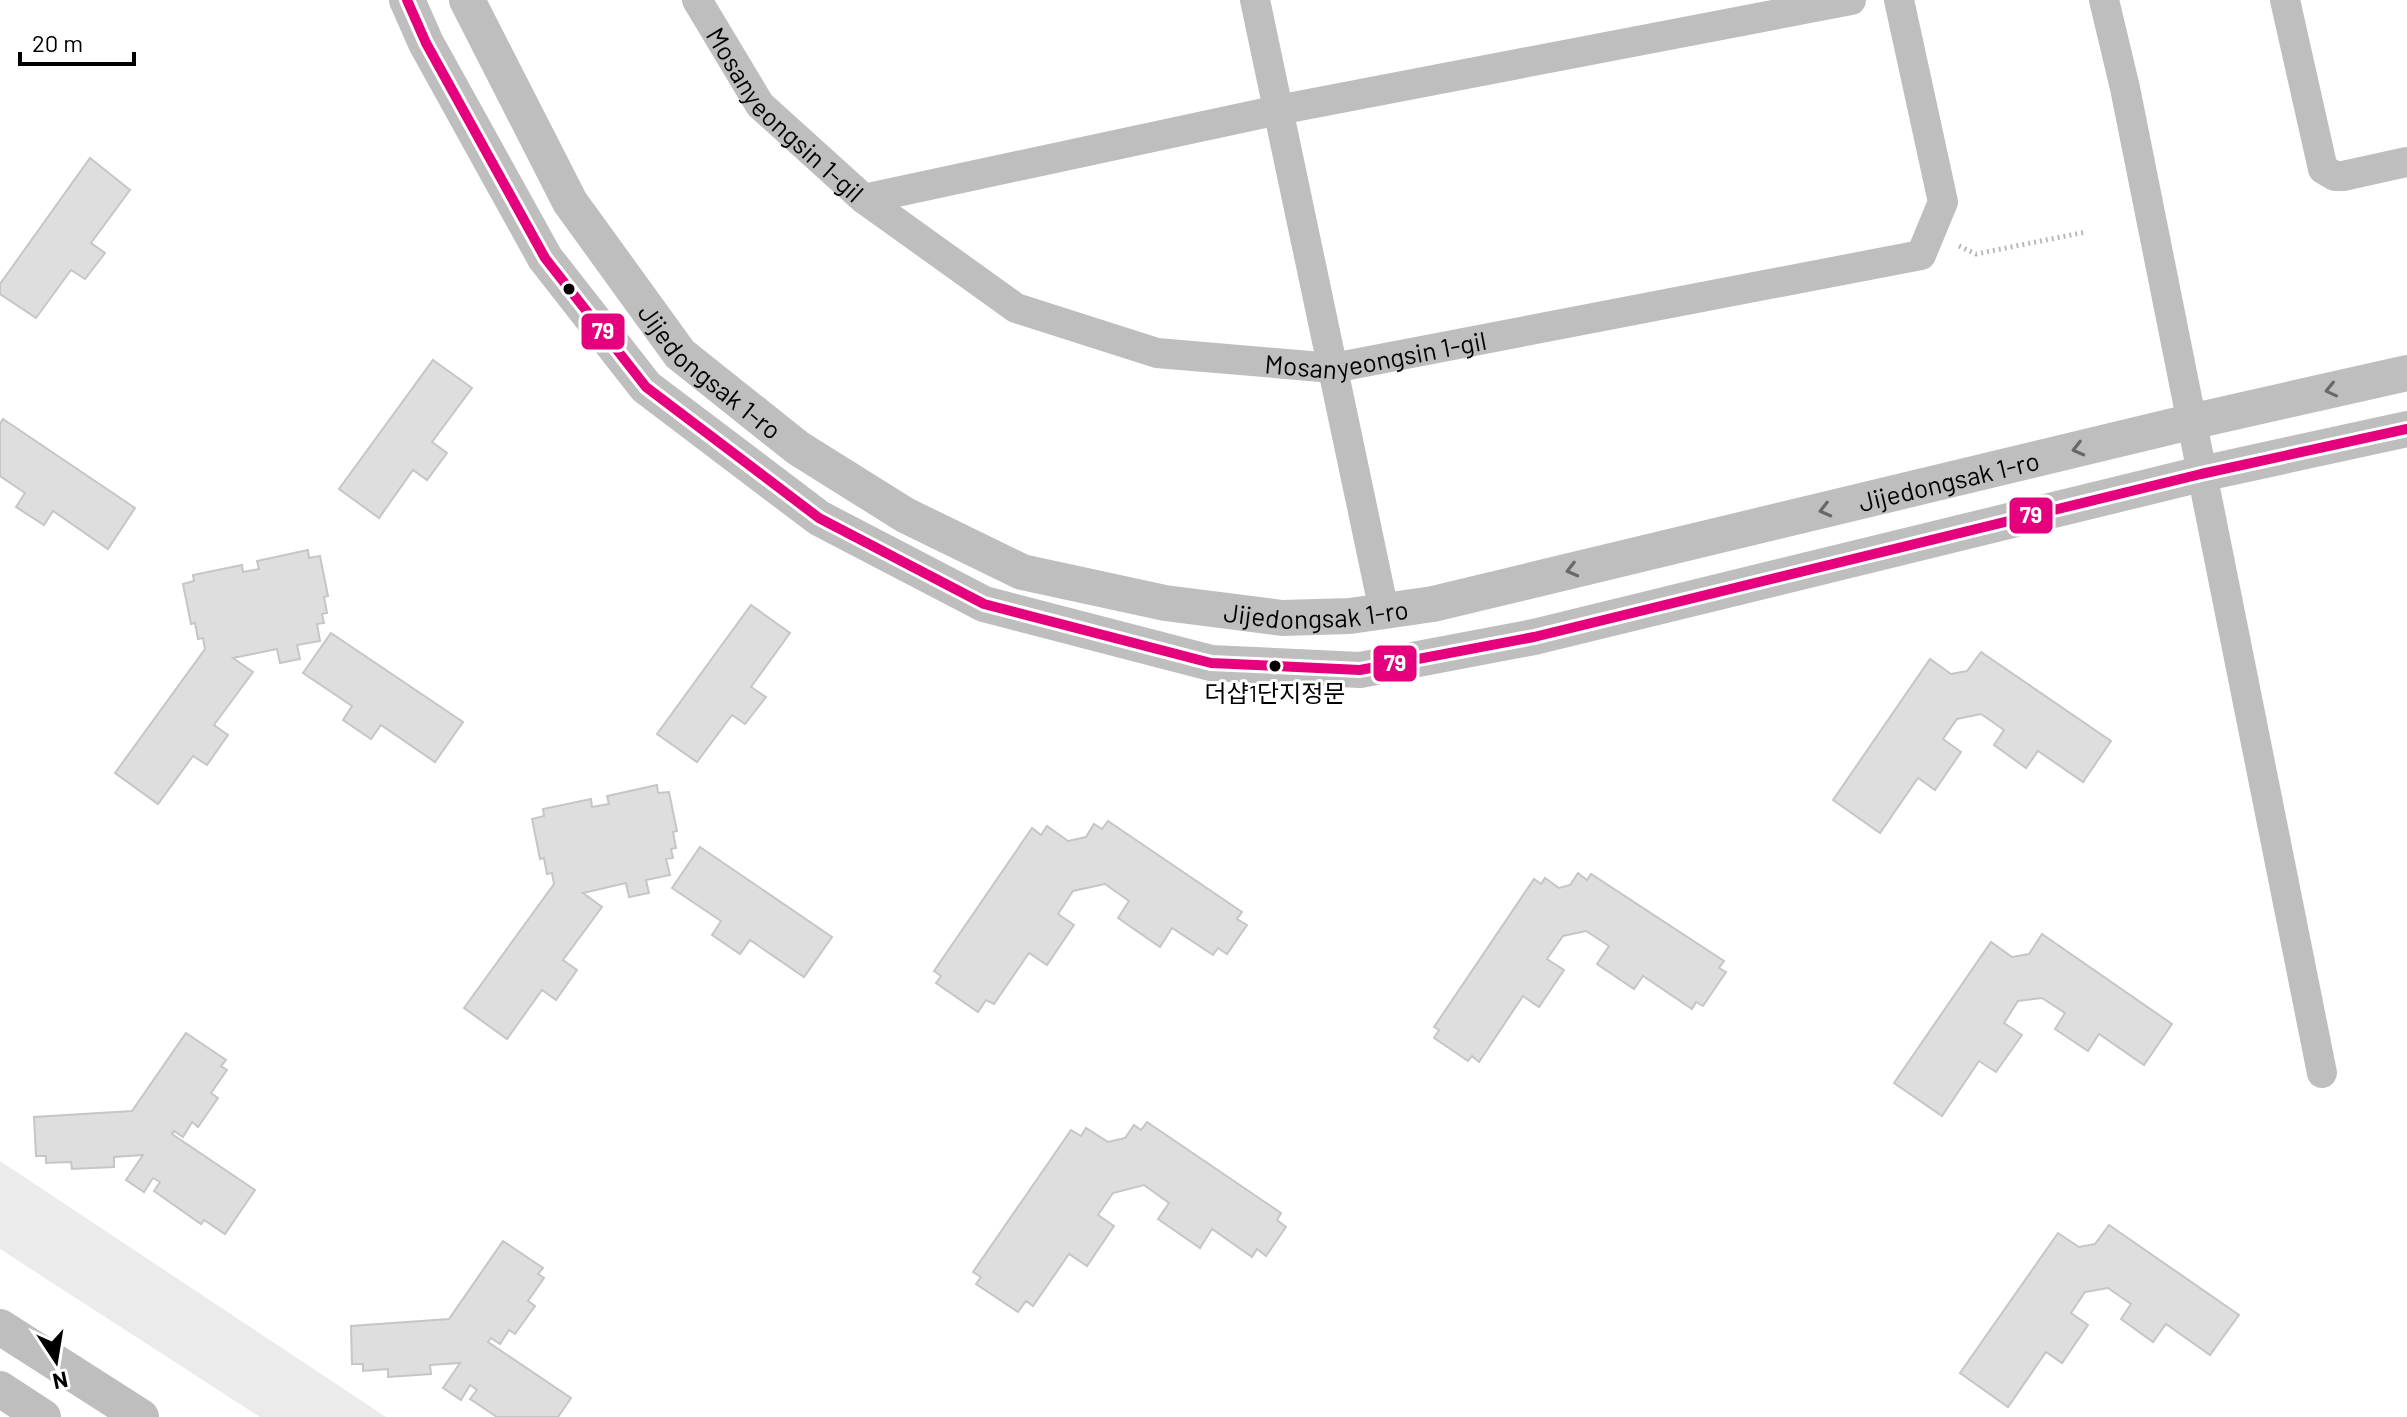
<svg xmlns="http://www.w3.org/2000/svg" width="2407" height="1417" viewBox="0 0 2407 1417" font-family="Barlow,'Noto Sans KR',sans-serif">
<style>
.green{fill:#ebebeb}
.building{fill:#dedede;stroke:#c6c6c6;stroke-width:2}
.lines{fill:none;stroke-linecap:round;stroke-linejoin:round}
.path{stroke:#b9b9b9;stroke-width:5;stroke-dasharray:2 4;stroke-linecap:butt}
.minor{stroke:#bebebe;stroke-width:30}
.tertiary{stroke:#bebebe;stroke-width:36}
.bus-1-casing{stroke:#fff;stroke-width:16}
.bus-1{stroke:#e5007d;stroke-width:10}
.oneway{stroke:#686868}
.bus-dot{fill:#000;stroke:#fff;stroke-width:3}
.labels{text-anchor:middle;dominant-baseline:central;stroke-width:6;stroke-linejoin:round;paint-order:stroke}
.bus-label{font-size:24px;fill:#000;stroke:#fff}
.street-label{font-size:26px;fill:#000;stroke:#fff}
.line-badge{stroke:#fff;stroke-width:3}
.badge-label{font-size:22px;text-anchor:middle;font-weight:bold;fill:#fff}
</style>
<rect width="100%" height="100%" fill="#fff"/>
<!-- green -->
<path class="green" d="M0 1161 386 1417H260L0 1249Z"/>
<!-- building -->
<g class="building">
<path d="M90 158 130 190 91 243 105 253 85 279 71 270 36 318 0 294V284Z"/>
<path d="M433 360 472 388 432 442 447 453 427 480 413 470 379 518 339 489Z"/>
<path d="M3 419 135 508 108 549 53 511 44 525 16 507 25 493 0 476V424Z"/>
<path d="M308 550 309 558 320 556 328 596 324 597 327 613 322 614 324 623 317 624 320 641 297 645 300 659 280 663 277 649 233 658 253 672 214 725 228 735 207 765 193 756 158 804 115 773 205 649 203 638 198 639 195 623 191 624 183 584 194 581 193 575 242 565 243 572 259 569 257 561Z"/>
<path d="M751 605 790 633 751 687 766 697 745 724 732 715 697 762 657 734Z"/>
<path d="M331 633 463 722 435 762 381 725 371 739 343 720 352 706 303 673Z"/>
<path d="M1981 652 2111 741 2083 782 2038 751 2026 768 1994 745 2004 730 1981 714 1957 719 1943 739 1961 752 1935 790 1918 778 1880 833 1833 800 1930 659 1951 674 1967 671Z"/>
<path d="M657 785 658 793 669 792 677 831 673 832 676 848 671 849 673 858 666 859 670 875 646 880 649 893 629 897 626 883 583 893 602 907 563 960 577 970 556 1000 542 990 507 1039 464 1008 554 884 552 873 547 874 544 858 540 859 532 819 544 816 543 809 591 799 592 807 609 804 607 796Z"/>
<path d="M1108 821 1242 912 1237 919 1247 925 1227 954 1218 948 1213 955 1172 928 1160 947 1118 918 1129 901 1105 884 1073 891 1058 914 1074 925 1047 965 1029 953 994 1004 986 1000 978 1012 936 983 941 976 934 971 1032 828 1041 835 1047 826 1068 841 1086 837 1094 824 1102 829Z"/>
<path d="M700 847 832 937 804 977 750 940 740 954 712 935 721 921 672 888Z"/>
<path d="M1578 873 1587 880 1591 874 1724 961 1719 968 1726 972 1703 1006 1696 1002 1692 1009 1643 976 1634 989 1597 964 1609 946 1586 931 1563 936 1547 959 1564 970 1539 1007 1523 996 1479 1062 1472 1056 1468 1061 1434 1038 1439 1030 1434 1027 1534 879 1541 884 1545 878 1559 888 1570 885Z"/>
<path d="M2042 934 2172 1024 2144 1065 2099 1034 2088 1051 2055 1029 2065 1013 2042 998 2018 1001 2004 1023 2022 1035 1996 1072 1979 1061 1942 1116 1894 1083 1991 942 2012 957 2029 954Z"/>
<path d="M186 1033 226 1060 221 1066 227 1070 211 1093 218 1098 198 1127 192 1122 183 1137 174 1131 172 1134 255 1190 225 1234 204 1220 201 1224 154 1191 160 1182 153 1178 144 1192 126 1180 143 1155 114 1157V1167L72 1169 71 1162 46 1163V1156H36L34 1117 132 1111Z"/>
<path d="M1147 1122 1281 1213 1277 1220 1286 1227 1266 1256 1257 1249 1252 1257 1212 1229 1200 1248 1158 1219 1169 1203 1144 1185 1113 1193 1098 1215 1114 1226 1087 1266 1069 1254 1033 1306 1026 1301 1018 1312 976 1284 981 1277 973 1272 1071 1130 1081 1136 1086 1128 1108 1142 1125 1138 1134 1125 1141 1130Z"/>
<path d="M2109 1225 2239 1315 2210 1355 2166 1324 2153 1342 2121 1319 2131 1304 2108 1288 2085 1292 2071 1313 2088 1325 2062 1363 2046 1352 2008 1407 1960 1373 2058 1233 2079 1247 2095 1244Z"/>
<path d="M503 1241 543 1268 538 1274 544 1278 528 1301 535 1306 515 1334 509 1330 500 1344 491 1338 488 1342 571 1398 558 1417H497L470 1399 477 1390 470 1385 461 1400 443 1388 460 1363 430 1365 431 1374 388 1377V1369L363 1371V1364H352L351 1326 449 1319Z"/>
</g>
<g class="lines">
<!-- path -->
<path class="path" d="M1959 246 1976 254 2086 232"/>
<!-- minor -->
<g class="minor">
<path id="s1" d="M697 0 760 105 864 199 1016 308 1157 353 1333 368 1921 255 1943 202 1899 0"/>
<path d="M1255 0 1384 611"/>
<path d="M2104 0 2125 88 2322 1073"/>
<path d="M2285 0 2323 169 2335 176H2343L2407 162"/>
<path d="M864 199 1278 110 1851 0"/>
</g>
<!-- tertiary -->
<g class="tertiary">
<path d="M407 0 426 43 545 258 646 387 819 518 984 604 1211 663 1360 670 1534 637 2201 474 2407 429"/>
<path id="s2" d="M467 0 570 202 680 354 798 448 905 515 1022 572 1165 603 1282 618 1350 616 1433 604 2190 422 2407 373"/>
<path d="M0 1327 141 1417"/>
<path d="M0 1389 43 1417"/>
</g>
<defs>
<path id="bus-1" d="M407 0 426 43 545 258 646 387 819 518 984 604 1211 663 1360 670 1534 637 2201 474 2407 429"/>
</defs>
<!-- bus-1 casing -->
<use href="#bus-1" class="bus-1-casing"/>
<!-- bus-1 -->
<use href="#bus-1" class="bus-1"/>
</g>
<!-- one-way arrows -->
<defs><path id="oneway-chevron" d="M-2-3.5L2.5 0L-2 3.5" fill="none" stroke-width="1.6" stroke-linecap="round" stroke-linejoin="round" transform="scale(2)"/></defs>
<g class="oneway">
<use href="#oneway-chevron" transform="translate(2331 390) rotate(167)"/>
<use href="#oneway-chevron" transform="translate(2078 449) rotate(166)"/>
<use href="#oneway-chevron" transform="translate(1825 510) rotate(166)"/>
<use href="#oneway-chevron" transform="translate(1572 570) rotate(166)"/>
</g>
<!-- markers -->
<g class="bus-dot">
<circle cx="569" cy="289" r="7"/>
<circle cx="1275" cy="666" r="7"/>
</g>
<g class="labels">
<!-- bus labels -->
<g class="bus-label">
<text x="1275" y="692">더샵1단지정문</text>
</g>
<!-- street labels -->
<g class="street-label">
<text stroke="none"><textPath href="#s1" startOffset="146">Mosanyeongsin 1-gil</textPath></text>
<text stroke="none"><textPath href="#s1" startOffset="818">Mosanyeongsin 1-gil</textPath></text>
<text stroke="none"><textPath href="#s2" startOffset="448">Jijedongsak 1-ro</textPath></text>
<text stroke="none"><textPath href="#s2" startOffset="1768">Jijedongsak 1-ro</textPath></text>
<text stroke="none"><textPath href="#s2" startOffset="1120">Jijedongsak 1-ro</textPath></text>
</g>
</g>
<g class="line-badge">
<rect x="580" y="312" width="46" height="39" rx="8" fill="#e5007d"/>
<rect x="2008" y="496" width="46" height="39" rx="8" fill="#e5007d"/>
<rect x="1372" y="644" width="46" height="39" rx="8" fill="#e5007d"/>
</g>
<g class="badge-label">
<text x="603" y="339">79</text>
<text x="2031" y="523">79</text>
<text x="1395" y="671">79</text>
</g>
<!-- north arrow -->
<g transform="translate(56 1361) rotate(168)" stroke="#ffffff" stroke-width="6" paint-order="stroke">
<path d="M0-6L14 30L0 20L-14 30Z" fill="#000000"/>
<text y="-12" font-size="22" font-weight="bold" text-anchor="middle" fill="#000000">N</text>
</g>
<!-- scale -->
<path d="M20 52v12h114v-12" fill="none" stroke="#000000" stroke-width="4"/>
<text x="32" y="52" font-size="24" fill="#000000" stroke="#ffffff" stroke-width="6" paint-order="stroke">20 m</text>
</svg>
